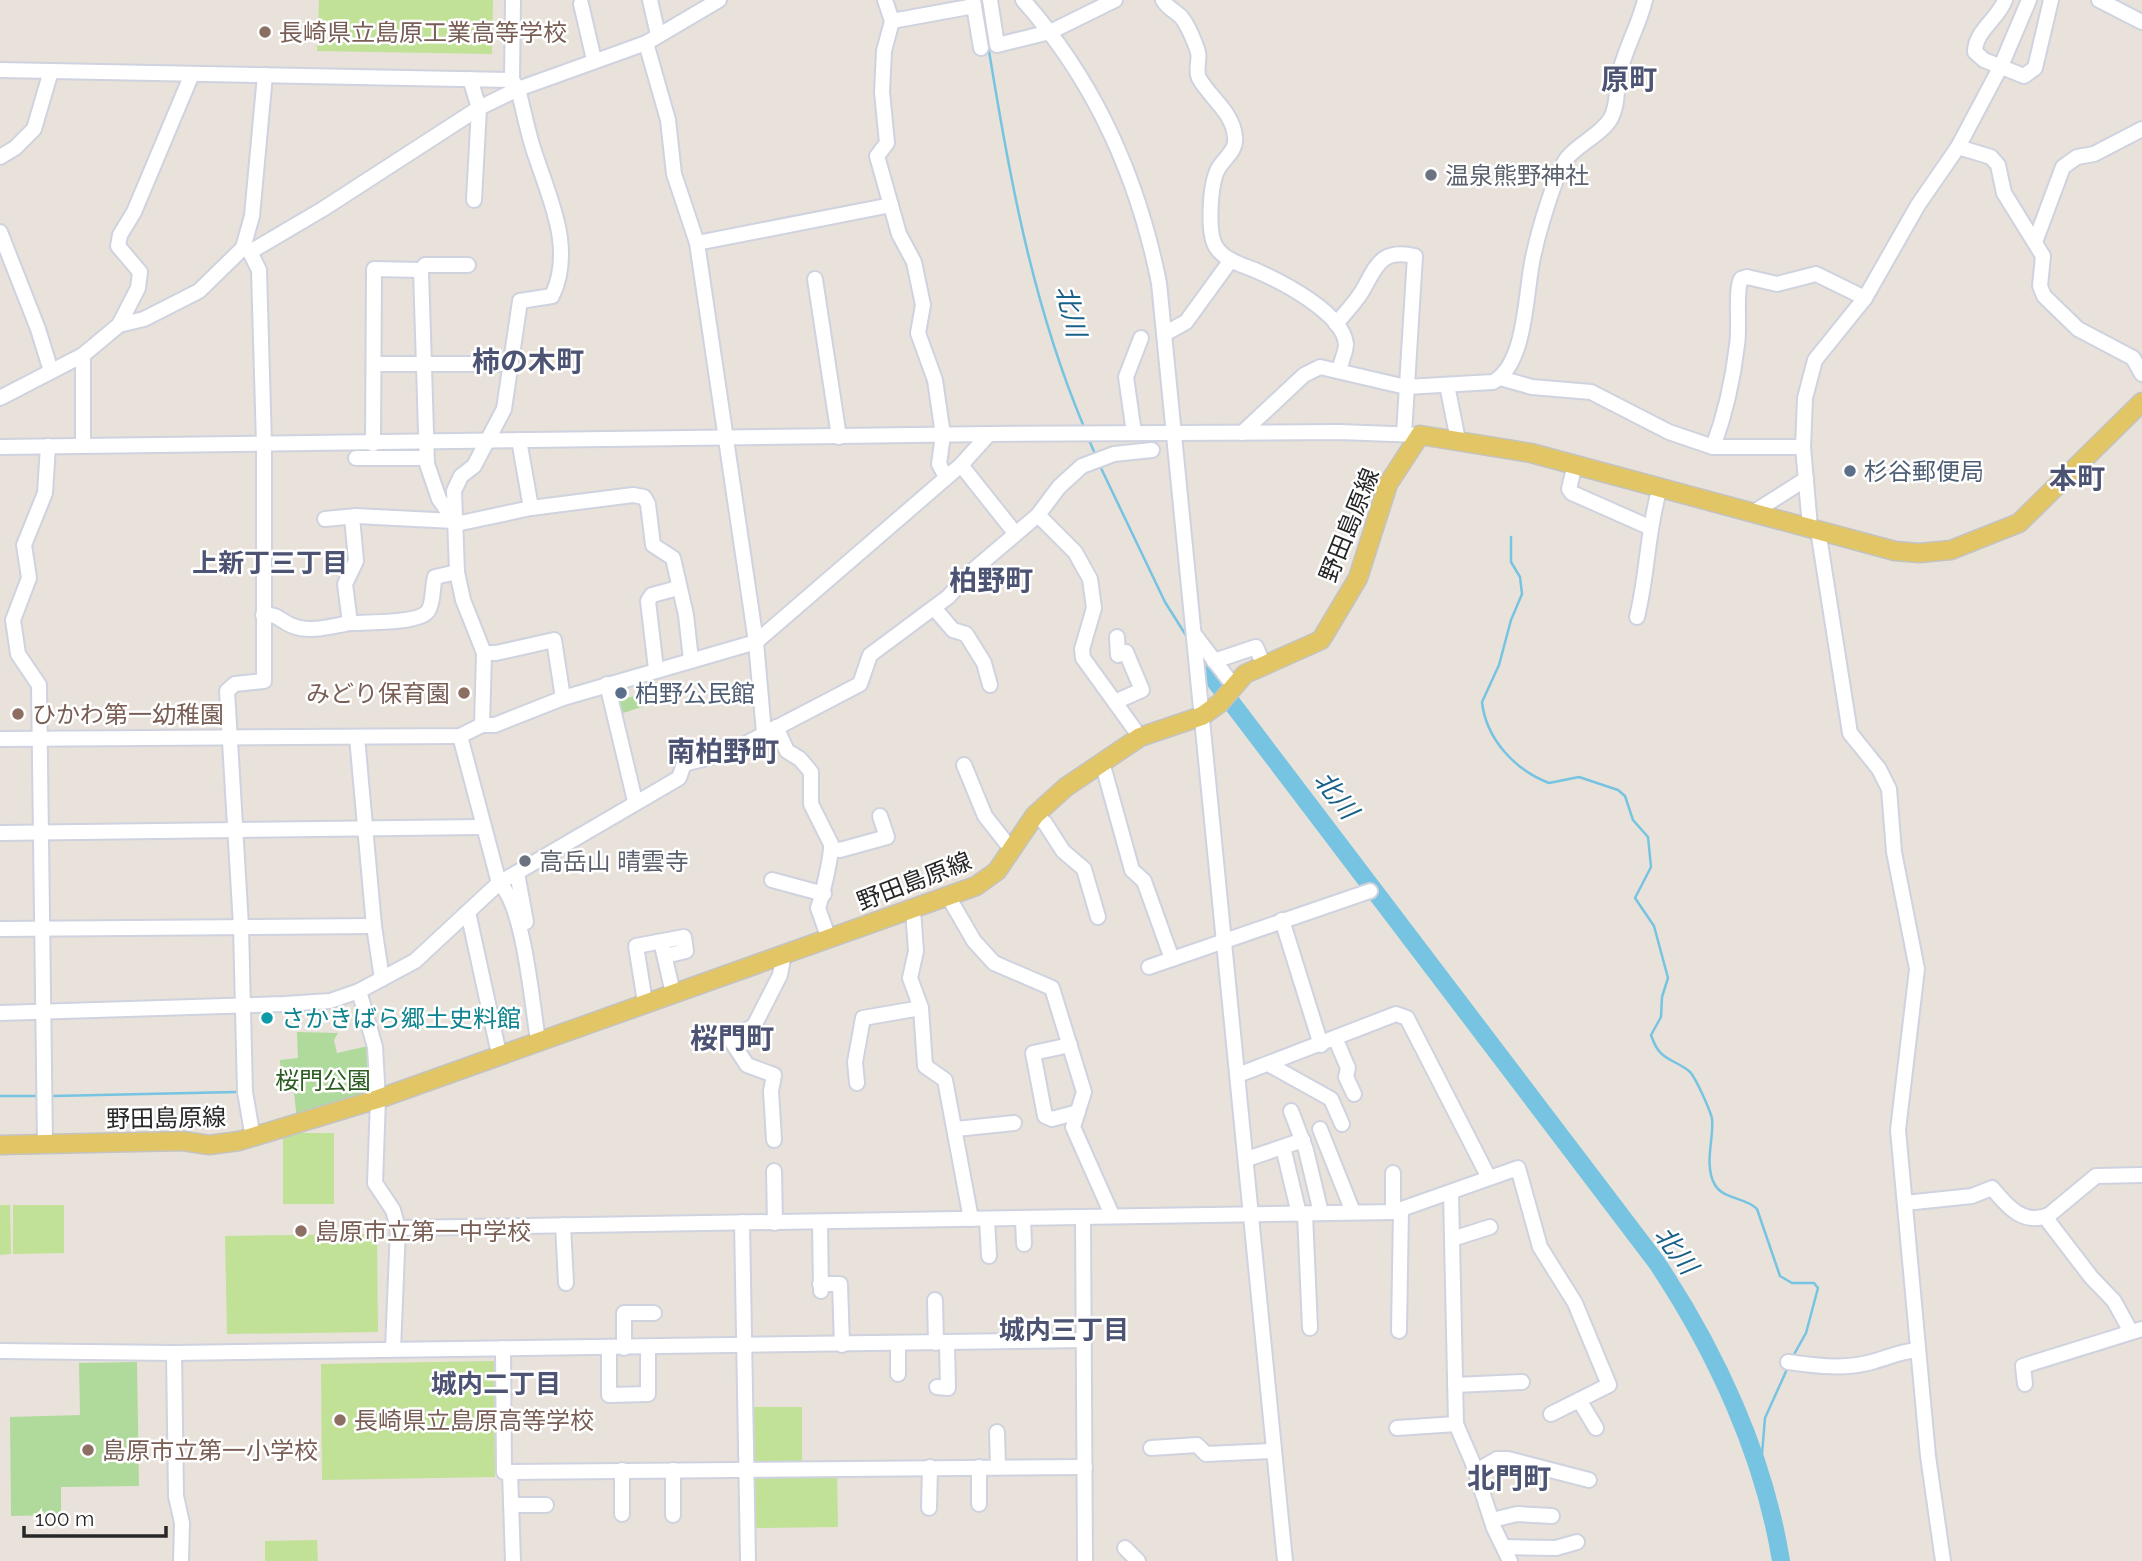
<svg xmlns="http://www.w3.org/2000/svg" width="2142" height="1561" viewBox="0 0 2142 1561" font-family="Raleway,'Noto Sans JP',sans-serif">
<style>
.green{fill:#b0da9b}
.pitch{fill:#c1e197}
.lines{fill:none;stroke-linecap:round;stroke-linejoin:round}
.stream{stroke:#76c4e2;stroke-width:2.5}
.river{stroke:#76c4e2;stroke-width:18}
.minor-casing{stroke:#cfd2df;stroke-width:18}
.major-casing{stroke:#c3c3c3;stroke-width:21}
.minor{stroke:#fff;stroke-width:14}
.major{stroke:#e2c665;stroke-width:18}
.education-dot{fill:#8d6e63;stroke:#fff;stroke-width:2.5}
.worship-dot{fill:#6b7280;stroke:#fff;stroke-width:2.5}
.service-dot{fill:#5c6f8a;stroke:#fff;stroke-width:2.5}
.culture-dot{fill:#0f9aa8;stroke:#fff;stroke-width:2.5}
.labels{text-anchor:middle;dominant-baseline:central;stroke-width:5;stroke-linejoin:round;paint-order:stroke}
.education-label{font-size:24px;fill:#785e54;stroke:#fff;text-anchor:start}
.worship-label{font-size:24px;fill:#5b616d;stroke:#fff;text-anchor:start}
.service-label{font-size:24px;fill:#4e5e75;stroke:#fff;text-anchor:start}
.street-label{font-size:24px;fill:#272727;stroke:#fff}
.culture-label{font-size:24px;fill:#0d838f;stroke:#fff;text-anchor:start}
.park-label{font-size:24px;fill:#2b5c20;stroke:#fff}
.water-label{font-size:26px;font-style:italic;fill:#196189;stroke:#fff}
.neighbourhood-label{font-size:26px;font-weight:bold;fill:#4c5373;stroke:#fff}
.quarter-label{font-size:28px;font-weight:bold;fill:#4c5373;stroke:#fff}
</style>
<rect width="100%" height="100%" fill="#e8e2da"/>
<!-- green -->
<g class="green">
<path d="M657 689V702L617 715 615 702Z"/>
<path d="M297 1032 338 1033 334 1040 337 1053 368 1046 372 1085 369 1093 297 1120 293 1084 281 1079 280 1060 298 1058Z"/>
<path d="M137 1362 139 1486 61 1487V1515L11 1516 10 1417 80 1415 79 1363Z"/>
</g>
<!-- pitch -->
<g class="pitch">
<path d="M319 0H493L492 54 317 51Z"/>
<path d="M299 1133H334V1204H283V1138Z"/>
<path d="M0 1205H10L11 1254 0 1255Z"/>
<path d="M13 1205H64V1253L13 1254Z"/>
<path d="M377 1234 378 1332 227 1334 225 1236Z"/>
<path d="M494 1361 495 1477 322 1480 321 1364Z"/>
<path d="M751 1407H802V1463L752 1464Z"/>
<path d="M837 1472 838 1527 752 1528V1473Z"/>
<path d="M317 1540 318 1561H265V1541Z"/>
</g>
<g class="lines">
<!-- stream -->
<g class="stream">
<path d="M985 27C1008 166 1029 296 1084 427"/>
<path d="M1089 440 1096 456"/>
<path d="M1100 466 1165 602 1187 637"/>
<path d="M1511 537V562L1520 577 1522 594 1511 620 1499 665 1482 702C1486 739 1515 770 1549 783L1579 777 1618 790 1625 796 1633 820 1648 837 1651 867 1635 898 1654 926 1668 978 1662 997 1661 1017 1651 1035C1660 1062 1671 1057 1689 1071 1695 1076 1708 1106 1711 1115 1717 1129 1702 1163 1715 1185 1724 1200 1746 1197 1757 1209L1780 1276 1792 1283H1814L1818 1288 1806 1333 1792 1358"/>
<path d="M1202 661 1209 673"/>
<path d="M0 1096H36"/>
<path d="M54 1096 236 1092"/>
<path d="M1760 1479 1765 1418 1788 1367"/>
</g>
<!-- river -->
<path class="river" d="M1209 673 1657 1263C1716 1352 1764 1455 1781 1561"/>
<defs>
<g id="minor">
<path d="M650 0 658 35"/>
<path d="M885 0 892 21 884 51 882 92 887 143 877 156 899 234 914 262 923 305 918 333 935 380 943 435 939 464 946 477"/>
<path d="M973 0 981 48"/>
<path d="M990 0 997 45 1050 32 1115 0"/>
<path d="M1023 0C1095 81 1138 178 1159 283L1285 1561"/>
<path d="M1163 0C1168 9 1176 11 1182 18 1188 26 1195 42 1198 52 1200 61 1195 70 1199 78 1210 98 1233 112 1235 137 1237 151 1224 158 1218 169 1210 184 1207 233 1216 247 1225 261 1243 265 1257 271 1282 282 1343 313 1346 344 1346 352 1341 362 1339 370"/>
<path d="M2005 0C1998 19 1975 31 1975 52L1984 60 2024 76 2035 68 2051 0"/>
<path d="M2099 0 2142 22"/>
<path d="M581 4 594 60"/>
<path d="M892 21 974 6"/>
<path d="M646 43 668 120 674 174 697 243 756 642 764 733"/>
<path d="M0 70 512 80"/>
<path d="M470 79 479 108 474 200"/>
<path d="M1958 147 1991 157 1998 165 2004 193 2043 256 2040 286 2044 296 2078 329 2133 358 2142 374"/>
<path d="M0 157 15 148 34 129 51 71"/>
<path d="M0 232 38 329 51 371"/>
<path d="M2035 242 2063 167 2077 157 2094 154 2142 129"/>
<path d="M697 243 891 205"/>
<path d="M243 248 250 252 259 270 264 445V681L235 684 227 691 241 926 245 1092 253 1138"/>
<path d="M250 252 323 209 479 108 518 89 646 43 719 0"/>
<path d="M815 279 839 437"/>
<path d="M1336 324C1344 314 1354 304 1361 293 1376 269 1378 248 1415 256L1404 434"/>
<path d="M119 325 138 288 140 272 118 246 120 235 134 212 192 74"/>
<path d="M1166 333 1186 322 1231 260"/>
<path d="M83 355V446"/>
<path d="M374 364H510"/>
<path d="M1500 378 1532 387 1591 392 1669 432 1713 447H1803"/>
<path d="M1447 385 1458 440"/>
<path d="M0 398 83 355 119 325 144 319 199 291 243 248 252 216 265 75"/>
<path d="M1134 433 1126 377 1141 338"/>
<path d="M1242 433 1304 375 1320 367 1406 387 1493 382C1528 363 1525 287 1534 253 1538 234 1556 170 1568 157 1580 143 1602 134 1611 118 1618 105 1616 90 1619 76 1624 50 1639 26 1645 0"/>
<path d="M519 440 531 508"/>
<path d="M373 444 374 269 421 270"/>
<path d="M0 447 989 434 1339 432 1420 435"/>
<path d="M1713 447C1725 415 1733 379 1737 345 1740 329 1735 290 1741 279L1747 277 1777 284 1816 274 1865 298"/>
<path d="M356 458H426"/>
<path d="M1575 464 1569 489 1572 493 1649 527"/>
<path d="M961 465 1015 533"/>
<path d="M1754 512 1806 479"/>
<path d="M1038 515 1075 552 1090 579 1094 608 1082 649 1083 658 1140 737"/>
<path d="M325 519 356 516 454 521"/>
<path d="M456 523 439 499 427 464 421 270 425 265H468"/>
<path d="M456 524 531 508 633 495 644 497 648 504 653 545 673 558 686 615 691 660"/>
<path d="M1810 527 1803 447 1805 398 1815 360 1865 298 1918 205 1958 147 2001 66 2029 0"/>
<path d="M1818 530 1850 733 1879 769 1889 789 1894 852 1917 969 1898 1130 1928 1456 1943 1561"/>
<path d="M934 608 953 630 966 634 984 663 990 685"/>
<path d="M263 615C278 613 281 622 293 626 310 633 332 626 350 623L345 584 356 561 352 517"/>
<path d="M1637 617C1648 572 1647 531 1660 487"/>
<path d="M350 623C365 622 419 624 428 611 434 602 432 587 435 577L457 572"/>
<path d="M1194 634 1233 685"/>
<path d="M1117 637 1118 655 1126 652 1142 690 1117 701"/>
<path d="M484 653H496L554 640 563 698"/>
<path d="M1214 661 1256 647 1264 666"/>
<path d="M656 669 648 601 652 595 678 588"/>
<path d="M607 684 635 801"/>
<path d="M482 725H495L563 698 756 642 961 465 989 434"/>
<path d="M776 727 787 751 800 759 811 772V804L831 844C832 854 822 897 818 908L829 939"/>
<path d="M460 736 499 883C524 904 532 1005 538 1040"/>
<path d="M357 737 374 926 382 979"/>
<path d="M0 739 460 736 482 725 484 653 463 600 457 572 454 491 461 476 474 466 504 409 520 301 552 296C574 250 551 202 536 157 528 135 524 111 518 89L512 80 513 0"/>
<path d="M1102 762 1132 870 1144 881 1172 959"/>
<path d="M964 765 985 816 1011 849"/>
<path d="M1035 815 1045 823 1063 851 1084 869 1098 917"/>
<path d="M0 833 482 827"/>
<path d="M832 849 840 850 887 837 880 816"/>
<path d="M517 873 526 922"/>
<path d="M772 880 824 894"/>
<path d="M949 898 974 941 994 963 1052 988 1084 1092 1073 1127 1112 1215"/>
<path d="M913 910 916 951 910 978 921 1008 925 1066 945 1080 971 1219"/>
<path d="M468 912 499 1054"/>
<path d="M1282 920 1321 1045"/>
<path d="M0 929 374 926"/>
<path d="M663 950 673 993"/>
<path d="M1149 967 1370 891"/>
<path d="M359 991 375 1047 378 1099 375 1183 393 1210 398 1228 393 1349"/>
<path d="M645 1002 636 946 684 937 686 951 665 956"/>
<path d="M0 1013 284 1004 330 1001 359 991 415 961 499 883 679 778 684 764 730 752 860 684 870 655 948 597 971 572 1038 515 1059 487 1082 466 1114 454 1152 450"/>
<path d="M1336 1040 1348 1068 1346 1077 1354 1094"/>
<path d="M1070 1045 1033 1053 1045 1116 1052 1119 1078 1112"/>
<path d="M1270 1065 1331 1099 1342 1124"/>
<path d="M1238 1075 1396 1014 1407 1018 1488 1176"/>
<path d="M857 1083 855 1062 863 1018 921 1008"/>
<path d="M1291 1111 1306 1150 1321 1213"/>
<path d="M956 1129 1014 1123"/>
<path d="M1320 1129 1353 1212"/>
<path d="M774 1140 771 1091 774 1075 747 1065 730 1039 754 1026 780 975 784 954"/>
<path d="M45 1144 39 685 18 654 13 620 29 578 24 545 45 493 48 446"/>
<path d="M1283 1147 1299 1214"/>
<path d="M1247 1159 1303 1140"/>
<path d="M774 1171 775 1223"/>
<path d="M1451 1193 1456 1424 1472 1461 1494 1528 1510 1561"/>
<path d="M1905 1203 1972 1196 1992 1188C2007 1206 2023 1226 2049 1215L2096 1176 2142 1175"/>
<path d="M1393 1212V1173"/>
<path d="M1305 1214 1310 1328"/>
<path d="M2045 1217 2091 1277 2114 1301 2131 1332"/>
<path d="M1083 1218 1085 1561"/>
<path d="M987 1219 989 1256"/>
<path d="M1023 1219 1024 1244"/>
<path d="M742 1222 748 1561"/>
<path d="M820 1222 821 1291"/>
<path d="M563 1225 566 1283"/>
<path d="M398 1228 1393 1212 1518 1168 1540 1247 1575 1303 1609 1385 1551 1414"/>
<path d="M1452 1239 1490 1227"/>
<path d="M820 1284H840L842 1345"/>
<path d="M935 1300 936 1343"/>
<path d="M1399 1331 1401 1210"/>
<path d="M503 1348 504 1472 1085 1467"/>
<path d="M609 1348V1395L648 1394V1347"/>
<path d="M624 1348V1313H654"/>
<path d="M0 1351 174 1353 1085 1340"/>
<path d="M174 1353 176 1496 182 1523 181 1561"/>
<path d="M1788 1362C1816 1366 1848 1370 1875 1361 1890 1357 1901 1351 1918 1350"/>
<path d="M898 1374V1344"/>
<path d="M2025 1384 2023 1366 2142 1329"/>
<path d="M1455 1385 1522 1382"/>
<path d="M937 1387 948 1388 947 1343"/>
<path d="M1579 1400 1596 1428"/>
<path d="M1397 1428 1456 1424"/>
<path d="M997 1432 998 1467"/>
<path d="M1151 1448 1197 1445 1206 1454 1274 1451"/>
<path d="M979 1467V1504"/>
<path d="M622 1470V1514"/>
<path d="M1476 1471 1497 1459H1508L1589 1480"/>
<path d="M510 1472 513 1561"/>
<path d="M511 1505H546"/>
<path d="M929 1508 930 1467"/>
<path d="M673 1515V1470"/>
<path d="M1492 1520 1517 1514 1552 1516"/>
<path d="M1504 1547 1556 1548 1577 1542"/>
<path d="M1125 1548 1138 1561"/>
</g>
<path id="major" d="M0 1145 183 1141 209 1145 239 1141 378 1099 976 886 997 871 1035 815 1066 787 1140 737 1202 716 1220 703 1245 674 1321 640 1358 578 1388 484 1420 435 1531 453 1895 551 1919 553 1951 550 2019 523 2142 402"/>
</defs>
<!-- minor casing -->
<use href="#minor" class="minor-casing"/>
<!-- major casing -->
<use href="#major" class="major-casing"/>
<!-- minor -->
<use href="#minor" class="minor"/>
<!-- major -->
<use href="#major" class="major"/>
</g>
<!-- markers -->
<g class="education-dot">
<circle cx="265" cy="32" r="7"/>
<circle cx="464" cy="693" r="7"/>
<circle cx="18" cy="714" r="7"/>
<circle cx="301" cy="1231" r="7"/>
<circle cx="340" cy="1420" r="7"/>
<circle cx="88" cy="1450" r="7"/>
</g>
<g class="worship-dot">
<circle cx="1431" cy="175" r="7"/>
<circle cx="525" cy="861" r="7"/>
</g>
<g class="service-dot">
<circle cx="1850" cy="471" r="7"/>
<circle cx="621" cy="693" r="7"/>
</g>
<circle class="culture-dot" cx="267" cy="1018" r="7"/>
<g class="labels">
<!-- education labels -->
<g class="education-label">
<text x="279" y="32">長崎県立島原工業高等学校</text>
<text x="450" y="693" text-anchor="end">みどり保育園</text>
<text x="32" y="714">ひかわ第一幼稚園</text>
<text x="315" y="1231">島原市立第一中学校</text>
<text x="354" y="1420">長崎県立島原高等学校</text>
<text x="102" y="1450">島原市立第一小学校</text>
</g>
<!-- worship labels -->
<g class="worship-label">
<text x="1445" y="175">温泉熊野神社</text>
<text x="539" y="861">高岳山 晴雲寺</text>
</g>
<!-- service labels -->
<g class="service-label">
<text x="1864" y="471">杉谷郵便局</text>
<text x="635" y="693">柏野公民館</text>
</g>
<!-- street labels -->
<g class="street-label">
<text transform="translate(1349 525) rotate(-68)">野田島原線</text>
<text transform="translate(914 881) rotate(-21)">野田島原線</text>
<text transform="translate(166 1118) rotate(-1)">野田島原線</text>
</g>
<!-- culture labels -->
<g class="culture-label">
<text x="281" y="1018">さかきばら郷土史料館</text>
</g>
<!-- park labels -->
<g class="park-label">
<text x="323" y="1080">桜門公園</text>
</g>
<!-- water labels -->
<g class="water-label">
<text transform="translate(1071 311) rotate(76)">北川</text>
<text transform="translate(1336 795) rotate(52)">北川</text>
<text transform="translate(1676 1250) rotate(53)">北川</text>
</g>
<!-- neighbourhood labels -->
<g class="neighbourhood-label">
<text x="270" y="563">上新丁三丁目</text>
<text x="1064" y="1330">城内三丁目</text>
<text x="496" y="1384">城内二丁目</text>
</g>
<!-- quarter labels -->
<g class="quarter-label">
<text x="1629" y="79">原町</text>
<text x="528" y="361">柿の木町</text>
<text x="2077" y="478">本町</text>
<text x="991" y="580">柏野町</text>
<text x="723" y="751">南柏野町</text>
<text x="732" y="1038">桜門町</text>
<text x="1509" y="1478">北門町</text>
</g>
</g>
<!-- scale -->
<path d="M24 1526v10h142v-10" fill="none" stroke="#272727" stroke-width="3.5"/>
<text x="35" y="1526" font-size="21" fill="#272727" stroke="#ffffff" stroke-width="5" paint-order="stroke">100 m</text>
</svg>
